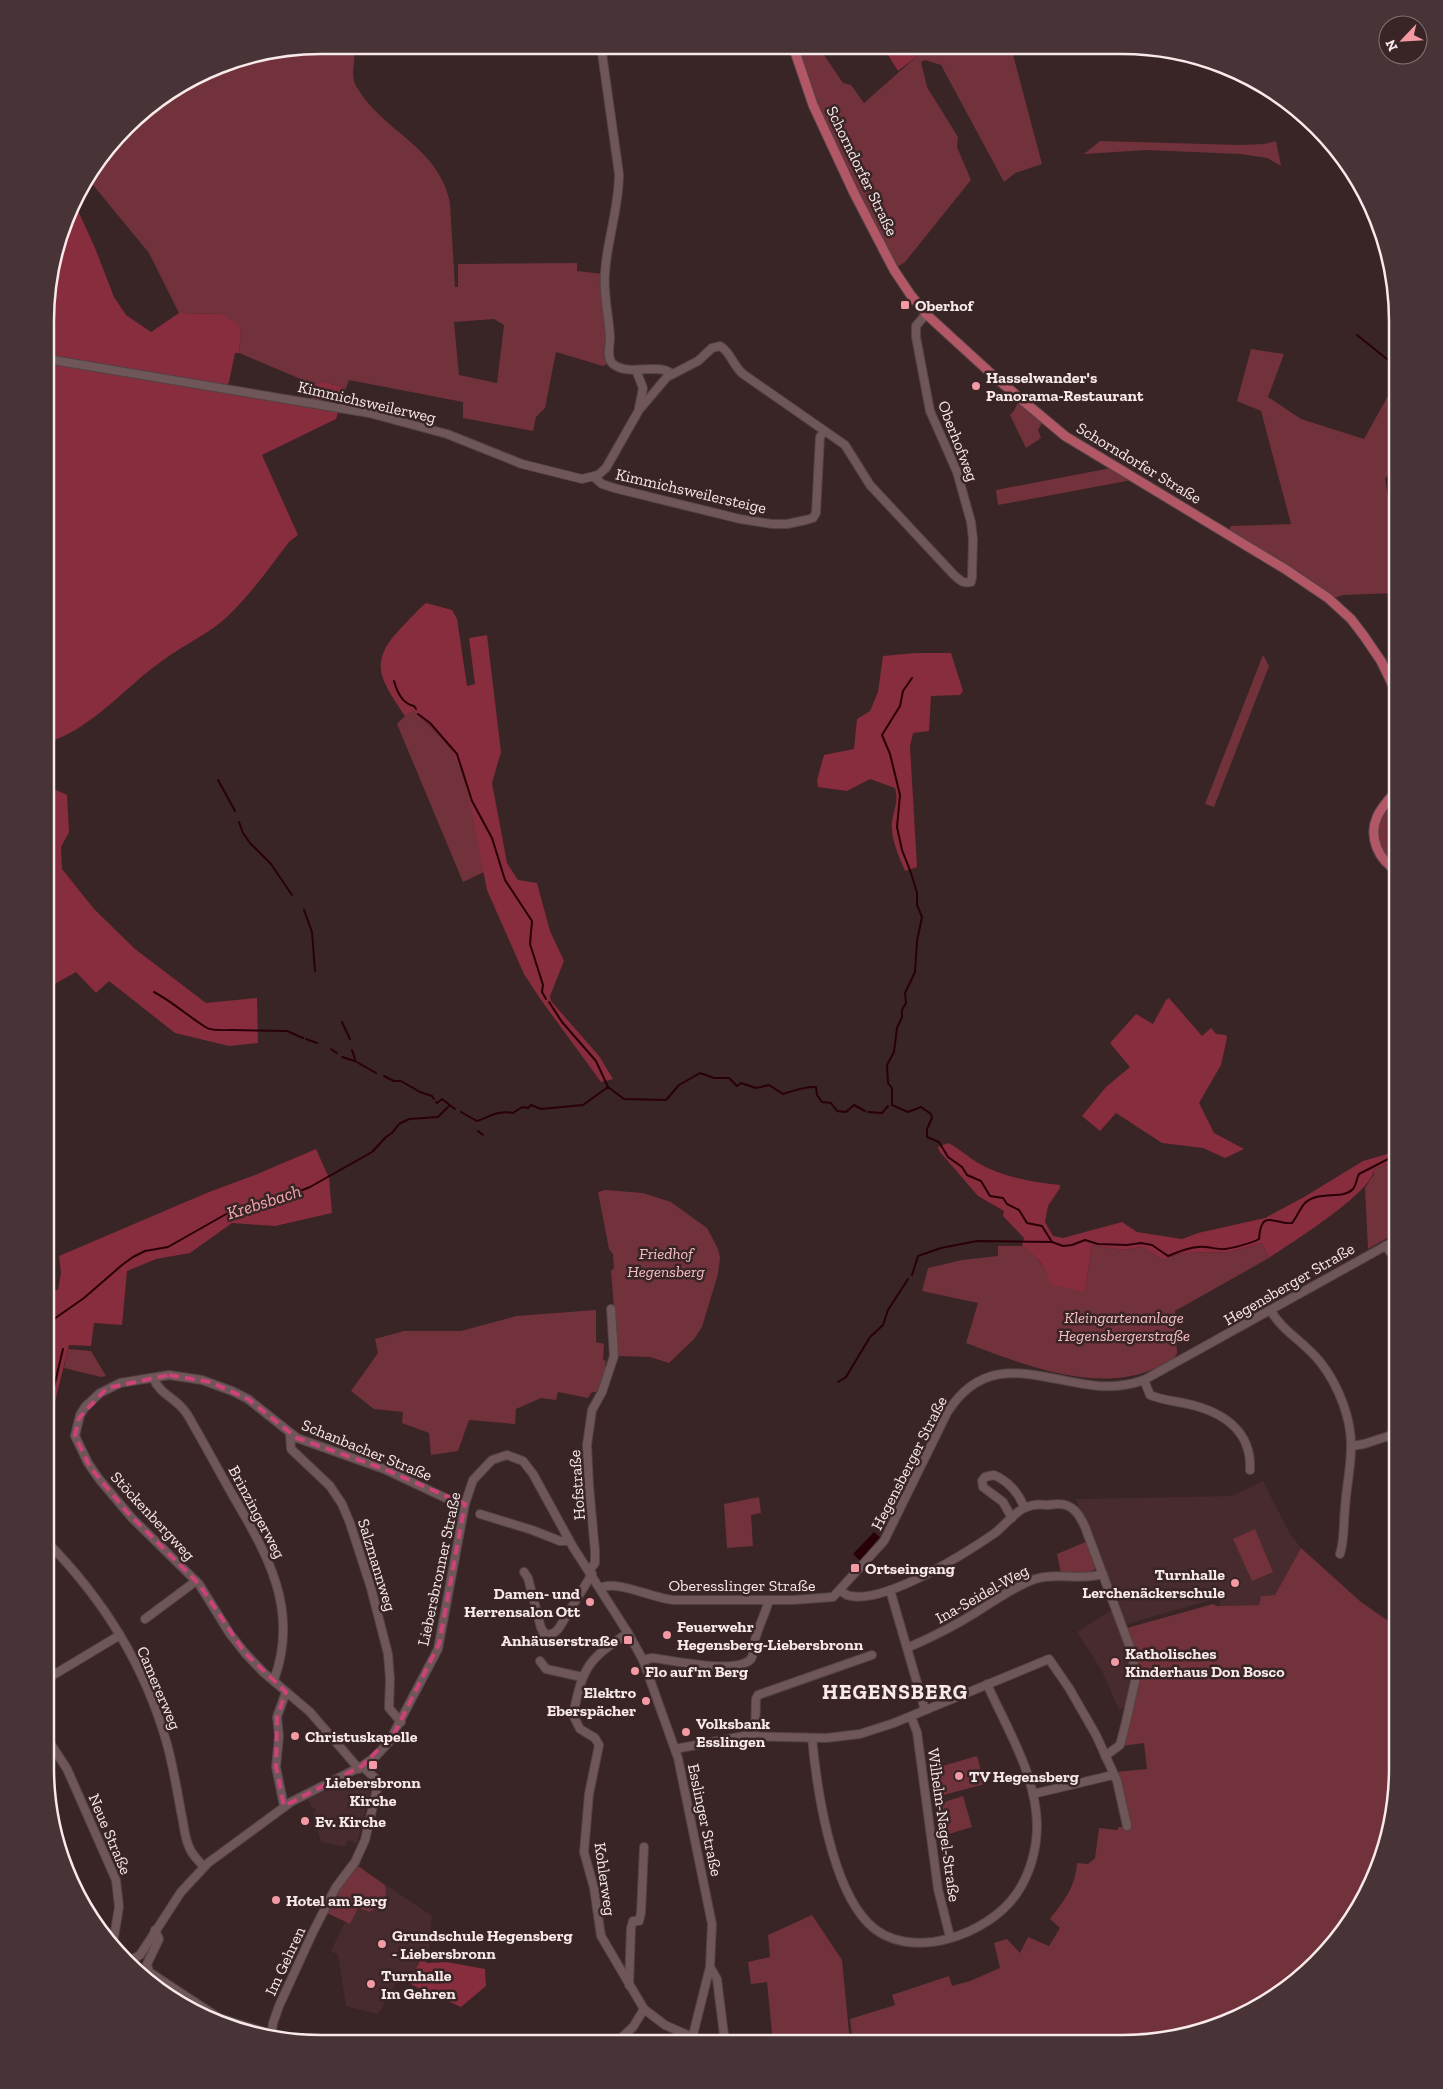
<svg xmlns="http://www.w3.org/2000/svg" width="1443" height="2089" viewBox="0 0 1443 2089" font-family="'Zilla Slab',serif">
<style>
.built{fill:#472b2e}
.green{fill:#71323b;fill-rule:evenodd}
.forest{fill:#872d3d}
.water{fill:#2a0008}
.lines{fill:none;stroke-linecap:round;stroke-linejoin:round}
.stream{stroke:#2a0008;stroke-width:2}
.minor-casing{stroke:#534244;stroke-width:10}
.major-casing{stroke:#534244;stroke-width:11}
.minor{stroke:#6f5658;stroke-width:8}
.major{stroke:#b25766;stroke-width:9}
.marked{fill:none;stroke:#cd4278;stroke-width:4;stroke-dasharray:10 6;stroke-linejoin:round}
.poi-dot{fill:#f49aa4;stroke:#392426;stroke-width:2}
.labels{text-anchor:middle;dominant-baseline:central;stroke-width:5;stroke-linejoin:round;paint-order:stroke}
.street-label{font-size:16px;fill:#f8e9ea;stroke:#392426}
.poi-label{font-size:16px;font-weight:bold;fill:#f8e9ea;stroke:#392426;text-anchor:start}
.park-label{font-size:16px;font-style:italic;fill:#f5c0c4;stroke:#392426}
.water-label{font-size:18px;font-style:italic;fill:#f6a8b0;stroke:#392426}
.district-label{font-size:21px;font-weight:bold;letter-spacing:1px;fill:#f8e9ea;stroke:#392426}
.rim{fill:none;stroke:#f8e9ea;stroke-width:2.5}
</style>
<rect width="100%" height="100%" fill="#392426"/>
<!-- built -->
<g class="built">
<path d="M1263 1481 1289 1532 1301 1548 1275 1595 1261 1596 1259 1605 1220 1606 1219 1600 1215 1599 1127 1624 1122 1621 1076 1499 1232 1496Z"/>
<path d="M1113 1609 1134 1666 1128 1705 1119 1710 1102 1671 1077 1632Z"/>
<path d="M360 1777 369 1782 371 1789 357 1844 348 1840 345 1847 321 1842 313 1813 316 1810 315 1808H312L308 1799 356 1778Z"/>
<path d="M385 1884 432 1916 430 1938 427 1963 421 1960 410 1981 399 1977 379 2013 376 2014 346 2006 338 1955 331 1951 345 1922 350 1923 358 1907 386 1890Z"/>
</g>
<!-- green -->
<g class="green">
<path d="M321 45H352C359 61 347 73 358 89 385 133 439 147 450 203L455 287H458V264L577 263V271L603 274 609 363 603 366 556 352 545 408 536 417 533 431 463 418V402L349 380 346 388 320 381 315 385 239 353 241 328 221 314 179 313 149 253 93 185 92 174 90 173 139 113 232 60ZM494 319 504 325 497 383 459 375 454 322Z"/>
<path d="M796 46H818L843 83 851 85 864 103 916 57 910 47H1011L1042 164 1015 173 1004 182 941 65 925 60 921 62 927 87 958 137 957 147 971 180 905 262 897 267 846 168 816 104Z"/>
<path d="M1100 141 1240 145 1264 144 1276 141 1281 166 1267 158 1241 154 1147 150 1084 154Z"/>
<path d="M1251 349 1284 354 1268 397 1301 419 1364 439 1398 378V460L1385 479 1392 520 1391 523 1398 530V593L1343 595 1334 598 1308 579 1230 531V527L1232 526 1291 524 1261 411 1237 401Z"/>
<path d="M1017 404H1020L1042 423 1038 430 1041 438 1026 448 1010 415 1014 411Z"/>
<path d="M1111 468 1132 480 998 505 996 490Z"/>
<path d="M1263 655 1269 666 1214 807 1205 804Z"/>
<path d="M414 711C426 723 438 734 449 747 471 777 476 835 484 872L463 882 397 724 405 716Z"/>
<path d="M1398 794V867C1365 843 1378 820 1398 794Z"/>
<path d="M1398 1160V1232L1368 1249 1365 1188 1374 1174V1169Z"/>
<path d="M605 1190 643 1193 671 1202 707 1228 718 1249 720 1258 718 1274 702 1327 694 1339 669 1363 650 1357 618 1356 611 1271 614 1268 613 1254 609 1249 598 1192Z"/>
<path d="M1262 1243 1269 1258 1175 1311 1177 1354C1175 1355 1175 1358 1173 1360 1170 1363 1160 1366 1156 1368 1097 1395 1022 1364 966 1343L978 1303 922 1291 928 1268 962 1260 998 1256V1246H1022L1031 1251 1049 1274 1085 1292 1092 1245 1122 1250 1142 1247 1160 1258 1171 1257 1183 1253 1230 1252Z"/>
<path d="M596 1310V1342L604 1344 603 1360 606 1361 605 1366 607 1367 597 1392H592L588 1398 558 1392 556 1400 541 1398 516 1409 515 1424 469 1420 458 1451 431 1455 429 1433 402 1423 403 1412 374 1409 351 1391 378 1353 375 1339 404 1331H461L516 1316Z"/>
<path d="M68 1349 91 1351 106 1376 101 1377 64 1368Z"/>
<path d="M759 1497 761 1513 751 1515 753 1546 727 1548 724 1504Z"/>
<path d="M1255 1529 1273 1572 1252 1581 1233 1539Z"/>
<path d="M1088 1541 1097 1566C1092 1577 1072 1572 1061 1573L1057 1554Z"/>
<path d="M1301 1548 1361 1602 1397 1627V1786L1383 1857 1351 1922 1350 1923 1342 1919 1336 1928 1333 1942 1304 1976 1244 2016 1193 2035 1122 2044 853 2043 850 2019 895 2005 892 1995 949 1976 952 1986 970 1981 1000 1968 994 1943 1007 1939 1020 1953 1028 1937 1049 1946 1060 1928 1050 1919C1065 1899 1075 1888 1077 1863L1088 1864 1095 1858 1099 1828 1117 1830 1119 1827H1124L1116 1772 1147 1769 1144 1743 1122 1746 1138 1678 1126 1630 1127 1628 1213 1604 1217 1606 1259 1605 1261 1596 1275 1595Z"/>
<path d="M977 1756 985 1784 940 1796 932 1769Z"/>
<path d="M963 1796 972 1827 949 1834 941 1803Z"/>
<path d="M358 1866 385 1885C389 1899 381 1905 370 1912L358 1908 350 1924 327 1913 342 1886Z"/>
<path d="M812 1915 842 1960 850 2043H773L767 1982 751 1984 748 1962 770 1957 768 1935Z"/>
</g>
<!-- forest -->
<g class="forest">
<path d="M883 47H910L916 57 898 71Z"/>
<path d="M90 173 92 174 93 185 75 204 95 248 114 297 126 315 151 332 179 313 221 314 237 323 241 328 239 353H235L229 382 224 391 310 403 315 385 320 381 346 388 336 419 262 455 298 535 289 542C270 567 251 594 228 616 209 634 183 645 162 661 127 685 89 732 47 742V285L82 183Z"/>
<path d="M426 603 452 610 457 619 467 686 475 684 469 638 487 635 501 752 492 783 507 863 518 880 537 883 550 931 564 961 550 996 551 1001 599 1056 613 1079 601 1082 541 1000 524 974 487 890 469 798 462 772 450 748 429 725 414 711 405 716C381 680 367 663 401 628 409 620 417 610 426 603Z"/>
<path d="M915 653H951L963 691 960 695 931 696 929 731 913 733 910 746 917 867 905 871C900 859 893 844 892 830 890 815 900 805 895 788L870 779 847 791 818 787 817 780 824 755 854 749 857 719 870 711 878 692 883 656Z"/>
<path d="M47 786 67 795 69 832 61 847 62 869 94 909 135 949 206 1003 257 998 258 1043 229 1046 175 1033 109 981 96 993 76 972 53 985 46 977Z"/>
<path d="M1169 998 1202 1036 1211 1028 1216 1034 1226 1035 1227 1038 1221 1065 1199 1103 1214 1133 1244 1149 1225 1158 1203 1148 1162 1143 1116 1113 1100 1131 1082 1116 1106 1087 1130 1067 1110 1043 1136 1014 1153 1024 1166 1000Z"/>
<path d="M948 1143C959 1148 968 1157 978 1163 1003 1177 1031 1182 1060 1185V1188L1048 1206 1045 1222 1053 1236 1063 1238 1122 1222 1137 1232 1182 1239 1198 1233 1265 1218 1304 1197 1363 1161 1398 1151V1160L1374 1169C1374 1192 1289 1244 1269 1258L1262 1243 1230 1252 1183 1253 1166 1258H1160L1142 1247 1122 1250 1092 1245 1085 1292 1049 1284C1049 1269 1035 1254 1022 1246L1024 1238 1003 1216 1004 1211 978 1196 940 1152 938 1147Z"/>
<path d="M316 1149 329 1178 332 1213 275 1226 232 1223 190 1253 156 1259 127 1271 122 1325 94 1323 91 1346 69 1345 53 1410 46 1409V1297L55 1290H58L61 1273 59 1256 209 1192 255 1175Z"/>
<path d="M421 1959 427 1963 447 1962 485 1969 486 1986 461 2007 412 1985 410 1981Z"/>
</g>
<!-- water -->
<path class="water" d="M874 1532 880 1537 860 1561 853 1554Z"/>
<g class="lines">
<!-- stream -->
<g class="stream">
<path d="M1357 335 1398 368"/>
<path d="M912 678 903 691 900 706 882 735 890 754 900 795 897 827 902 850 911 873 917 893V905L922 917 917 941 915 972 905 993 906 1003 902 1010V1017L897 1028 894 1052 887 1065 888 1083 892 1088V1105L908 1112 921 1107 931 1114 932 1118 927 1129V1137L939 1142 948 1157 962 1167 967 1175 981 1181 990 1196 1003 1198 1007 1204 1019 1210 1027 1223 1042 1226 1052 1242 1063 1246 1072 1245 1085 1240 1098 1244 1127 1245 1141 1243 1152 1245 1168 1256C1178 1252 1186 1248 1198 1247 1206 1246 1220 1250 1225 1249 1233 1248 1252 1243 1259 1239 1261 1207 1275 1225 1292 1223 1297 1217 1300 1208 1305 1203 1319 1190 1343 1200 1353 1189 1357 1184 1356 1179 1359 1174L1398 1154"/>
<path d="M394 681C397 692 403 704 414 706L416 709"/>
<path d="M418 714 430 723 457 754 472 801 492 838 505 880 532 921 530 944 543 985 542 992 546 999"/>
<path d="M218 780 235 811"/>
<path d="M239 822 243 833 250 843 271 864 292 895"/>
<path d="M304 910 312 932 315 971"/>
<path d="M154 992C173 1002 189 1017 207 1028 212 1031 228 1030 234 1030L287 1031 303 1038"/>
<path d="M549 1002 562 1022 596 1061 608 1087"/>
<path d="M342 1022 350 1039"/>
<path d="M306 1039 317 1043"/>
<path d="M331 1049 337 1053"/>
<path d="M352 1050 355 1059"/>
<path d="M342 1057 355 1061 376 1073"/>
<path d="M384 1076 394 1081H401L420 1092 432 1096 434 1099"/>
<path d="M436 1102 437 1103 442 1099 455 1109"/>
<path d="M461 1112 477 1121C491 1116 498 1110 513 1113L522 1107 528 1108 531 1105 541 1109 583 1105 608 1087 624 1099 666 1100 679 1085 700 1073 714 1078H729L737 1086 741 1083 756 1088 769 1085 783 1094C794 1091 804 1086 816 1087L817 1095 822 1102 831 1103 837 1111 846 1112 854 1105 865 1111"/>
<path d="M868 1112 882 1113 888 1106"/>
<path d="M478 1131 483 1135"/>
<path d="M912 1275 918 1256 941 1248 977 1241 1052 1242"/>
<path d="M51 1326 54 1319 84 1298 122 1265 133 1257 145 1251 168 1247 235 1209 265 1205 310 1187 372 1152 386 1137 392 1133 399 1124 409 1119 438 1117 449 1106"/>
<path d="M838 1382 846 1377 870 1337 883 1325 888 1310 908 1279"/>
<path d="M49 1408 63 1349"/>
</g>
<defs>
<g id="minor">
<path d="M601 46 619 174C619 208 607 240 605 273 603 294 609 316 610 338 610 346 606 358 613 364 629 377 659 362 672 374"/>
<path d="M47 359 369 413 447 434 522 464 582 479 598 475 606 468 639 410 667 377 698 361 712 348 720 346C730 351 734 367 743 374L845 445 870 485 954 575C960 580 963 584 971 582L972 577 973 539 971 522 957 472 930 411 916 337V326L926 314"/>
<path d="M636 370 643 388 639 408"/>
<path d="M594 477 602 484 614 488 740 519 772 524H787L806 520 813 518 816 513 820 437 824 431"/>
<path d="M1385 1246 1398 1261"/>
<path d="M1271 1311C1283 1332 1306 1343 1321 1363 1338 1385 1352 1419 1351 1448 1351 1468 1346 1488 1345 1509 1343 1525 1345 1538 1340 1554"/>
<path d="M153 1378C162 1397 175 1396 187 1414 203 1441 217 1468 232 1494 267 1554 300 1609 274 1680"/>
<path d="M1144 1380 1150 1395C1162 1400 1175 1401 1188 1404 1223 1412 1252 1431 1250 1470"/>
<path d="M290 1434 291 1449 330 1486 342 1504 350 1523 371 1588 388 1654 390 1679 389 1708 401 1722"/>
<path d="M1352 1446 1364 1444 1398 1433"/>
<path d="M480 1514 532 1530 560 1541H569"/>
<path d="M1012 1518 1003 1502 983 1487 982 1481 985 1477 994 1475C1008 1481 1020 1494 1024 1508"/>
<path d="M45 1540C102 1597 145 1666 167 1744 173 1766 177 1789 181 1812 184 1823 184 1838 190 1849 193 1856 199 1861 204 1867"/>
<path d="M589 1571 595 1563V1551L589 1486 587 1445 592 1410 602 1392 614 1356 611 1309"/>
<path d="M524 1572 528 1578 541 1628 545 1634C551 1636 555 1633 559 1628L592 1574"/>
<path d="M600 1588C616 1579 654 1599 674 1600H793L833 1597 884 1541 947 1413C987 1348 1042 1381 1099 1386 1115 1387 1130 1385 1144 1380L1398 1239"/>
<path d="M890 1590 925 1710"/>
<path d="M841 1591C844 1593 847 1596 851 1596 887 1603 966 1553 995 1533 1005 1525 1013 1514 1024 1508 1031 1505 1040 1504 1046 1505 1050 1505 1054 1504 1058 1504 1073 1504 1079 1514 1085 1527L1131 1650 1136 1677 1125 1726 1120 1745 1105 1756"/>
<path d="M145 1619 196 1581"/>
<path d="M628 1633C587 1660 583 1667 573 1715L580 1729 595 1738 599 1745 589 1794 584 1852 594 1888 601 1936 644 2009 665 2025 692 2037"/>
<path d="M531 1643 545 1634"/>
<path d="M907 1648C930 1638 953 1627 975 1613 994 1601 1013 1587 1035 1579 1057 1572 1080 1581 1103 1574"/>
<path d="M643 1660 652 1658C673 1660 736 1675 751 1659 754 1655 753 1648 754 1644 757 1629 765 1615 769 1600"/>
<path d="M540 1661 546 1669 582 1677"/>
<path d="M45 1680 120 1635"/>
<path d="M911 1717 917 1732 938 1889 950 1937"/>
<path d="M45 1735 67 1769 116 1880 119 1907 113 1943 115 1951"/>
<path d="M755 1736 756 1699 758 1695 872 1655"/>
<path d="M812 1738C817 1790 831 1885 868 1923 908 1964 989 1935 1017 1893 1030 1874 1037 1849 1037 1825 1036 1774 1007 1729 987 1684"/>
<path d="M675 1749 744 1736 826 1738 860 1734 894 1723 1049 1659 1069 1688 1096 1735 1117 1781 1127 1826"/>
<path d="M359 1769 310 1712 263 1672 245 1653 230 1634 199 1584 132 1518 99 1479 88 1463 75 1436 80 1415 85 1407 100 1393 120 1383 169 1375 202 1380 232 1391 248 1399 297 1438 384 1469 454 1502 465 1504"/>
<path d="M1033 1794 1113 1775"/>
<path d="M284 1806 276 1767 279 1736 277 1717 286 1692"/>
<path d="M155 1930 159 1939 147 1964 149 1972 219 2018 271 2034"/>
<path d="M122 1958 131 1960 140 1955 181 1892 208 1863 291 1802 362 1766 375 1757 389 1742 438 1649 465 1504 473 1480 492 1460 507 1455 523 1461 533 1474 573 1547 628 1633 643 1660 678 1758 712 1924 710 1967 691 2043"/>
<path d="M710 1967 717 1979 725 2043"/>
<path d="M629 1985 631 1928 633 1921H639L641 1913 644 1847"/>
<path d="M271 2038 273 2023 279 2006 313 1932 336 1887 355 1862 365 1840 378 1784 376 1779 362 1766"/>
<path d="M616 2043 633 2027 644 2009"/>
</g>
<g id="major">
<path d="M793 46 813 105 854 193 894 270 910 294 926 314 996 378 1065 436 1285 569 1328 598 1351 619 1364 636 1381 661 1398 696"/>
<path d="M1398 871C1379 861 1368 838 1377 817 1381 807 1390 798 1398 789"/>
</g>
</defs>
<!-- minor casing -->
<use href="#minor" class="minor-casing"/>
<!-- major casing -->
<use href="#major" class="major-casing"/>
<!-- minor -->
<use href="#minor" class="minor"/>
<!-- major -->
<use href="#major" class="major"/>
</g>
<!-- marked area -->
<path class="marked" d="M169 1375 210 1382 248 1399 297 1438 384 1469 465 1504 439 1644 394 1734 362 1766 284 1806 276 1767 277 1717 286 1692 245 1653 199 1584 127 1512 90 1467 75 1436 79 1418 107 1388Z"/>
<!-- markers -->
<g class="poi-dot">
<rect x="900" y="300" width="10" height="10" rx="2.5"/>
<circle cx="976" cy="386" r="5"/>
<rect x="850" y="1563" width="10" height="10" rx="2.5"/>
<circle cx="1235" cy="1583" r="5"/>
<circle cx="590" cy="1602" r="5"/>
<circle cx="667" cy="1635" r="5"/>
<rect x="623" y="1635" width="10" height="10" rx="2.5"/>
<circle cx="1115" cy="1662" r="5"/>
<circle cx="635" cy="1671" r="5"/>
<circle cx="646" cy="1701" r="5"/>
<circle cx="686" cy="1732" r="5"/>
<circle cx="295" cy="1736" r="5"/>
<rect x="368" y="1760" width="10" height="10" rx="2.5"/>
<circle cx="959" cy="1776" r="5"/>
<circle cx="305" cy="1821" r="5"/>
<circle cx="276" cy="1900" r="5"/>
<circle cx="382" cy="1944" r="5"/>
<circle cx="371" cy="1984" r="5"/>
</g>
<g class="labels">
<!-- street labels -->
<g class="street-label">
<text transform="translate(862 171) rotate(64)">Schorndorfer Straße</text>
<text transform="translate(367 402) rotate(13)">Kimmichsweilerweg</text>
<text transform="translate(958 441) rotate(69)">Oberhofweg</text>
<text transform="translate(1139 463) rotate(31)">Schorndorfer Straße</text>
<text transform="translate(691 491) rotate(13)">Kimmichsweilersteige</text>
<text transform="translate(1289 1284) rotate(-30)">Hegensberger Straße</text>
<text transform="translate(367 1450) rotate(22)">Schanbacher Straße</text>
<text transform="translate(909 1463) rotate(-63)">Hegensberger Straße</text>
<text transform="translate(577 1485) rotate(-94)">Hofstraße</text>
<text transform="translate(257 1512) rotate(62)">Brinzingerweg</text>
<text transform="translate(153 1516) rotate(47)">Stöckenbergweg</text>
<text transform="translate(377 1565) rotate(73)">Salzmannweg</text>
<text transform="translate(439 1569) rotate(-78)">Liebersbronner Straße</text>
<text x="742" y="1585">Oberesslinger Straße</text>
<text transform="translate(982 1594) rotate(-29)">Ina-Seidel-Weg</text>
<text transform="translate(159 1688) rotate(67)">Camererweg</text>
<text transform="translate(705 1820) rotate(78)">Esslinger Straße</text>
<text transform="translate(944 1825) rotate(82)">Wilhelm-Nagel-Straße</text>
<text transform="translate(110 1834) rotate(67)">Neue Straße</text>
<text transform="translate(605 1879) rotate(82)">Kohlerweg</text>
<text transform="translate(285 1961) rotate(-65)">Im Gehren</text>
</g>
<!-- poi labels -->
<g class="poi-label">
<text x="915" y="305">Oberhof</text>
<text x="986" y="377">Hasselwander's<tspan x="986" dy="18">Panorama-Restaurant</tspan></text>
<text x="865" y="1568">Ortseingang</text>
<text x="1225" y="1574" text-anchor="end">Turnhalle<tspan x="1225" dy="18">Lerchenäckerschule</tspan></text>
<text x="580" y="1593" text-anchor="end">Damen- und<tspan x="580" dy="18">Herrensalon Ott</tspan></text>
<text x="677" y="1626">Feuerwehr<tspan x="677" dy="18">Hegensberg-Liebersbronn</tspan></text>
<text x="618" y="1640" text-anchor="end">Anhäuserstraße</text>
<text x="1125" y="1653">Katholisches<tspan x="1125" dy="18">Kinderhaus Don Bosco</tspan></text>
<text x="645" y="1671">Flo auf'm Berg</text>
<text x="636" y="1692" text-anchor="end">Elektro<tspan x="636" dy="18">Eberspächer</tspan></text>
<text x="696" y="1723">Volksbank<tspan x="696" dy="18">Esslingen</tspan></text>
<text x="305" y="1736">Christuskapelle</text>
<text x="969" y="1776">TV Hegensberg</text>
<text x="373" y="1782" text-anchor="middle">Liebersbronn<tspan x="373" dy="18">Kirche</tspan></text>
<text x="315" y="1821">Ev. Kirche</text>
<text x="286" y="1900">Hotel am Berg</text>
<text x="392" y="1935">Grundschule Hegensberg<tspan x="392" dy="18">- Liebersbronn</tspan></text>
<text x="381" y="1975">Turnhalle<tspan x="381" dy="18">Im Gehren</tspan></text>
</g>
<!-- park labels -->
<g class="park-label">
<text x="666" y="1253">Friedhof<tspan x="666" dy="18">Hegensberg</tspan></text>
<text x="1124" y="1317">Kleingartenanlage<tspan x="1124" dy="18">Hegensbergerstraße</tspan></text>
</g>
<!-- water labels -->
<g class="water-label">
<text transform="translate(264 1202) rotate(-18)">Krebsbach</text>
</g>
<!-- district labels -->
<g class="district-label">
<text x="895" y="1691">HEGENSBERG</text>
</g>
</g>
<!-- crop -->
<path d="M0 0H1443V2089H0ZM321 54H1122A267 267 0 0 1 1389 321V1768A267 267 0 0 1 1122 2035H321A267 267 0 0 1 54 1768V321A267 267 0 0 1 321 54Z" fill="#483436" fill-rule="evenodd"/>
<path class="rim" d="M321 54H1122A267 267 0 0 1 1389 321V1768A267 267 0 0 1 1122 2035H321A267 267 0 0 1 54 1768V321A267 267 0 0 1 321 54Z"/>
<!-- north arrow -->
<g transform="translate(1403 40) rotate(245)"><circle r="24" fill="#392426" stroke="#857374"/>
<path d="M0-4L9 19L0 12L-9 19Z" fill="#f49aa4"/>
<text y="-8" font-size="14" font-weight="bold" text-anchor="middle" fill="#f8e9ea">N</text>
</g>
</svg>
